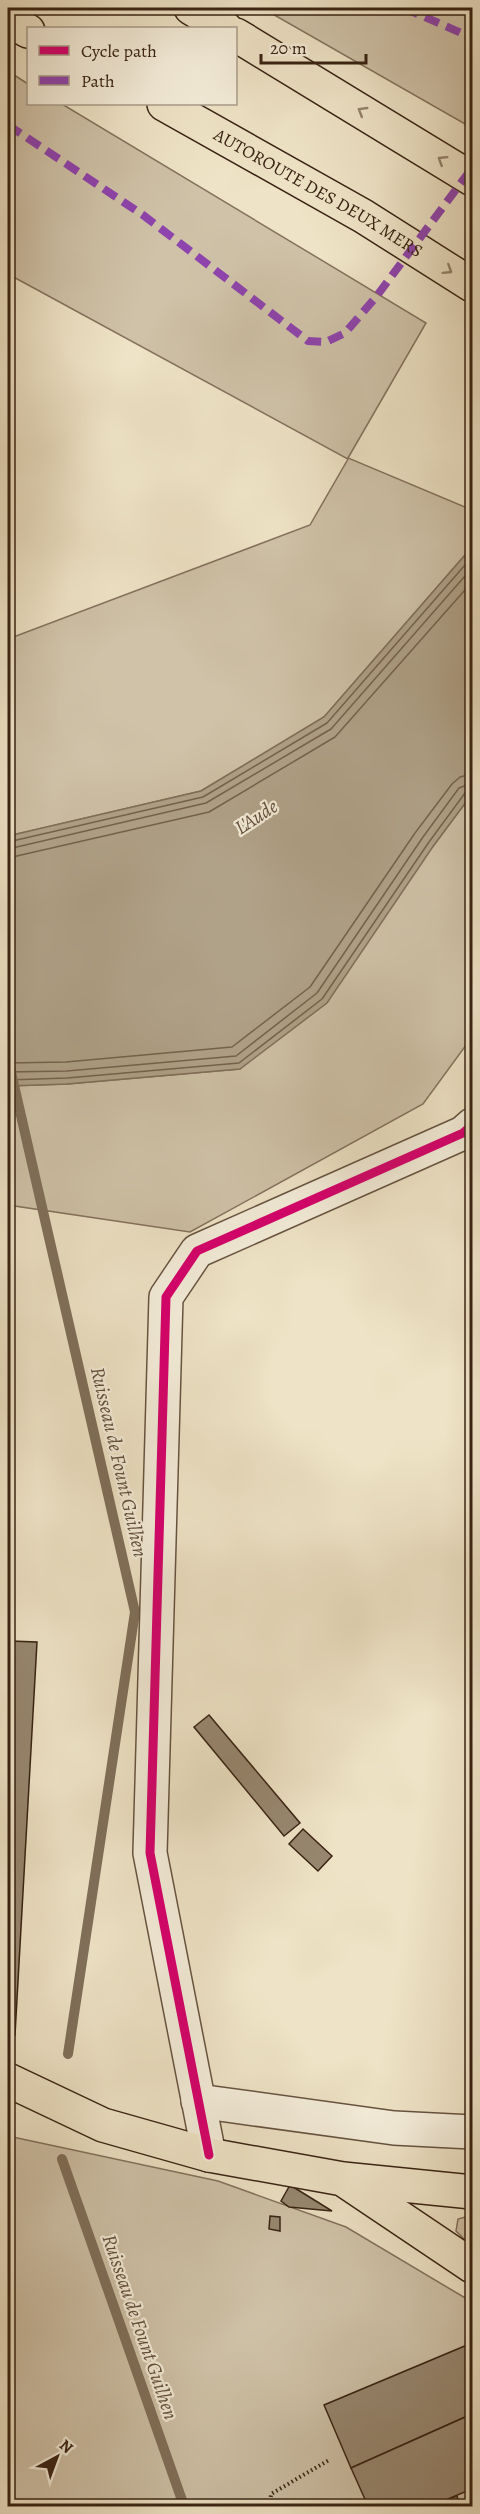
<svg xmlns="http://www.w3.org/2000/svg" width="480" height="2514" viewBox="0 0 480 2514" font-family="Alegreya,serif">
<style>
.green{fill:#cfc2a8;stroke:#84725e;stroke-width:1.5}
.water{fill:#b0a289;stroke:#806f5a;stroke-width:1.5}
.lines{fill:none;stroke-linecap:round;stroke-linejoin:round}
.shore{stroke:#74624e;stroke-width:1.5}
.stream{stroke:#806f5a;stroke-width:10}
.building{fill:#978770;stroke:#382313;stroke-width:1.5}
.minor-casing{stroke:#665340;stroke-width:36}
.major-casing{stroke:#382313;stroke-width:36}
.highway-casing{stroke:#382313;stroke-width:36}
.path{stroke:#382313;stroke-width:4;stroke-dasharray:1.5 3;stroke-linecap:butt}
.minor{stroke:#f4edda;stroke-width:33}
.major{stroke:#eee3c6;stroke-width:33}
.highway{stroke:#eee3c6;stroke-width:33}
.quiet{stroke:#8e44ad;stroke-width:8;stroke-dasharray:15 8;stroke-linecap:butt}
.cycleway-casing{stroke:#f4edda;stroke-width:13}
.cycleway{stroke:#d6006c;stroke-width:9}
.oneway{stroke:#93836c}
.labels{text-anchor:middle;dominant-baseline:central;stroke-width:4.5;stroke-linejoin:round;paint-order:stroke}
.street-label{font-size:18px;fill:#382313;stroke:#f4edda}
.water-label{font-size:20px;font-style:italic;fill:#624f3c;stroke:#f4edda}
</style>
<rect width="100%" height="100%" fill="#eee3c6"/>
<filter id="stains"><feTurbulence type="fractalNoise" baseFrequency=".00333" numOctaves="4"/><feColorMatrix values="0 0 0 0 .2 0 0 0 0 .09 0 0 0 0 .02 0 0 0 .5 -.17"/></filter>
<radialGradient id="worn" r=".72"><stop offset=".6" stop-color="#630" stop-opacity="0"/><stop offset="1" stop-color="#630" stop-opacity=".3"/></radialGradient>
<!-- green -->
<g class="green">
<path d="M262 8H472V128Z"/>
<path d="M8 71 28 84V104H62L426 323 348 458 472 510V547L324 717 201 791 8 836V639L310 525 348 459 8 274Z"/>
<path d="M472 794V1037L423 1104 190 1232 8 1205V1086L67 1084 240 1069 434 845Z"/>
<path d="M8 2136 218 2181 346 2227 472 2302V2506H8Z"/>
<path d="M472 2215V2247L456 2231 458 2219Z"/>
</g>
<!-- water -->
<path class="water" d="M472 547V794L434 845 327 1003 240 1069 67 1084 8 1086V836L201 791 324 717Z"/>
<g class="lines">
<!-- shore -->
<g class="shore">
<path d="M8 842 203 797 327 723 472 557"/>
<path d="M8 849 206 803 331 729 472 568"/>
<path d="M8 858 209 812 335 737 472 582"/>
<path d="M8 1063 66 1062 232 1047 310 987 415 833 452 784 460 777 472 774"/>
<path d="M8 1072 67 1071 236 1056 317 993 423 837 459 788 472 783"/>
<path d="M8 1080 67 1078 239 1063 322 999 429 842 465 793 472 791"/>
</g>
<!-- stream -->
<g class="stream">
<path d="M8 1059 135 1612 68 2054"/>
<path d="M62 2159 184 2506"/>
</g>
</g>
<!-- building -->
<g class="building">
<path d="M10 1641 37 1642 15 2035 8 2033V1844L10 1817H8V1695Z"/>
<path d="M209 1715 300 1823 284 1836 194 1727Z"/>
<path d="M303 1829 332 1856 318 1871 289 1844Z"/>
<path d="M290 2185 332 2211 289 2207 281 2201Z"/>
<path d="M270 2216 280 2217V2231L269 2229Z"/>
<path d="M472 2343V2414L351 2468 324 2405Z"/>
<path d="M472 2414V2489L431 2506H368L351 2468Z"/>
<path d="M457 2496 460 2506H431Z"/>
</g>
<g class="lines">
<defs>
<g id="minor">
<path d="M198 2101 394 2128 472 2132"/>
<path d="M209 2155 150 1853 166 1297 197 1251 463 1133 472 1125"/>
</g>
<g id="major">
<path d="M8 2080 103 2125 209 2155 343 2179 472 2192"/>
<path d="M347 2182 472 2266"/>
</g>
<g id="highway">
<path d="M191 8 225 28"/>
<path d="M8 20 28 31"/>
<path d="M236 35 472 179"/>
<path id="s1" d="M164 104 363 216 472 285"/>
</g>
</defs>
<!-- minor casing -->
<use href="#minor" class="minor-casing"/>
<!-- major casing -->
<use href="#major" class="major-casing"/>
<!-- highway casing -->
<use href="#highway" class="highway-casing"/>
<!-- path -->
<path class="path" d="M270 2506 271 2494 329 2460"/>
<!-- minor -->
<use href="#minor" class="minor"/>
<!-- major -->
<use href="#major" class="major"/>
<!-- highway -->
<use href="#highway" class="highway"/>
<!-- quiet -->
<g class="quiet">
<path d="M404 8 466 35 472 41"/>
<path d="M8 125 143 215 308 341 326 342 345 333 376 297 472 168"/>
</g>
<defs>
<path id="cycleway" d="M209 2155 150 1853 166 1297 197 1251 463 1133 472 1125"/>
</defs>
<!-- cycleway casing -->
<use href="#cycleway" class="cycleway-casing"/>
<!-- cycleway -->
<use href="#cycleway" class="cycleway"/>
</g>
<!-- one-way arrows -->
<defs><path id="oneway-chevron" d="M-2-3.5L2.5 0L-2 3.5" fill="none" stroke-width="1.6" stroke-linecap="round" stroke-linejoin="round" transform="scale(1.5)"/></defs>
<g class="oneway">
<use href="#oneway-chevron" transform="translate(362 111) rotate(-149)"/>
<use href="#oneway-chevron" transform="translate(442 160) rotate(-148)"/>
<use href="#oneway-chevron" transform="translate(448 270) rotate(32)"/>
</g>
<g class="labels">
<!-- street labels -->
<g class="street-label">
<text stroke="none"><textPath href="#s1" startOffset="178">AUTOROUTE DES DEUX MERS</textPath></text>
</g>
<!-- water labels -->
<g class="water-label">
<text transform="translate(256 817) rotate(-33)">L'Aude</text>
<text transform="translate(119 1462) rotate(77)">Ruisseau de Fount Guilhen</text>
<text transform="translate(140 2327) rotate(71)">Ruisseau de Fount Guilhen</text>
</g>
</g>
<!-- margin -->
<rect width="480" height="2514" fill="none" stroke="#eee3c6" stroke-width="30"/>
<rect x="9" y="9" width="462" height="2496" fill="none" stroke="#382313" stroke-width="3"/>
<rect x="15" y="15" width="450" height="2484" fill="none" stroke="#382313" stroke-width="1.5"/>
<!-- legend -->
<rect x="27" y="27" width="210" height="78" fill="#f4edda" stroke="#a99c8a" stroke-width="1.5"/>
<rect x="39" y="46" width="30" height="9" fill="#d6006c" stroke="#a99c8a" stroke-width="1.5"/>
<text x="81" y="57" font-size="18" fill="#382313">Cycle path</text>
<rect x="39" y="76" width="30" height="9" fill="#8e44ad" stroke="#a99c8a" stroke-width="1.5"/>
<text x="81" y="87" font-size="18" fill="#382313">Path</text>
<!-- north arrow -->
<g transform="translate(57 2457) rotate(41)" stroke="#f4edda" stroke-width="4.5" paint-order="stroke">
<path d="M0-4.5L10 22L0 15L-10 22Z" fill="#382313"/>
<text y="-9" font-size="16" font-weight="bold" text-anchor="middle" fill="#382313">N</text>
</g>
<!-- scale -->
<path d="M261 54v9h105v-9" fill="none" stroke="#382313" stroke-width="3"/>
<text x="270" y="54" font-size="18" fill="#382313" stroke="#f4edda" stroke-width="4.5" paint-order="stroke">20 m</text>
<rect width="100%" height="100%" filter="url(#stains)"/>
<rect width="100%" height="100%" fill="url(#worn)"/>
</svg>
